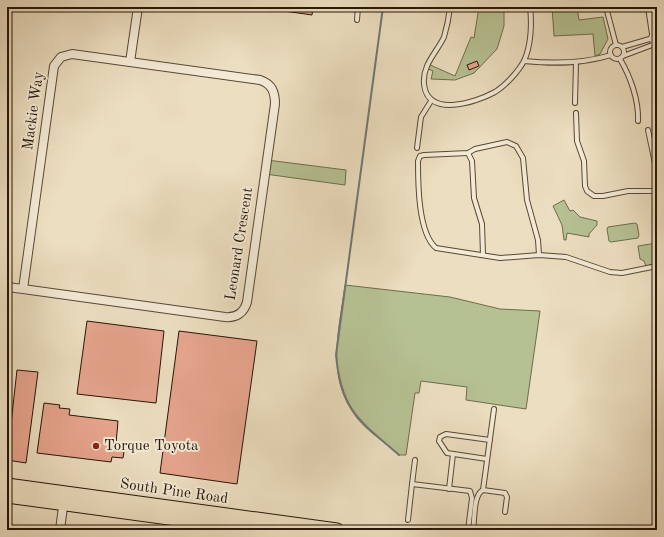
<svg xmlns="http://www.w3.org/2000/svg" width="664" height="537" viewBox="0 0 664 537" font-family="'Old Standard TT',serif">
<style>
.green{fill:#b6c193;stroke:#6e6c4d}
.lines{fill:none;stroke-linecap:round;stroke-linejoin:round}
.stream{stroke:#6f7875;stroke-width:2}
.building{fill:#e6a48d;stroke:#261607}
.service-casing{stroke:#584835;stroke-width:6}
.minor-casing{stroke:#584835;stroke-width:10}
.trunk-casing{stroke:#261607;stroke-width:15}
.service{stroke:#f3ead6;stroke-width:4}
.minor{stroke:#f3ead6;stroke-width:8}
.trunk{stroke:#ecdec0;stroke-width:13}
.poi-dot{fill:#8f2418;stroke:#f3ead6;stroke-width:1.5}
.labels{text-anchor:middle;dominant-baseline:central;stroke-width:4;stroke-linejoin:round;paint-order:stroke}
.street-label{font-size:15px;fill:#261607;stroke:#f3ead6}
.poi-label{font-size:15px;fill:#261607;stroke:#f3ead6;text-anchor:start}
</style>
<rect width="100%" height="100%" fill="#ecdec0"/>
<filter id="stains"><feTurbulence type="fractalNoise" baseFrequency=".005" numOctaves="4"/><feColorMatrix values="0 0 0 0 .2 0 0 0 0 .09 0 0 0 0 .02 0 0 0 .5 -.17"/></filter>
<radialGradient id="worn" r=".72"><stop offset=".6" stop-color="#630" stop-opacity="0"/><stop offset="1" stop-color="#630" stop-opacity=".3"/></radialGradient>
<!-- green -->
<g class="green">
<path d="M479 7H511L504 10V26L497 49 474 73 455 80 431 79 433 71 426 68 428 64 455 76 471 37 474 38Z"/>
<path d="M552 7H577L579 20 603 17 608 39 600 54 595 56 593 34 554 36Z"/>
<path d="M267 160 346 170 345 185 265 174Z"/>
<path d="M564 200 570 211 573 210 580 217 597 221V225L589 234V237L567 233 566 240H564L562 225 553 206Z"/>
<path d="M635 223 637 224 639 235 638 238 611 242 609 241 607 229 608 227Z"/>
<path d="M657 243V263L646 266 644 261 640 259 638 246Z"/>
<path d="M345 285 450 297 500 309 540 311 526 409 466 400 467 387 421 381 419 393H415L406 455H399C386 443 368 432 357 418 325 377 339 332 345 285Z"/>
</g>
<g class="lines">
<!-- stream -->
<g class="stream">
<path d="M383 7 336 355C341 411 360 421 399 455"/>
<path d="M400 527 401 529"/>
</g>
</g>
<!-- building -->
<g class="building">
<path d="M256 7H313L312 15Z"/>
<path d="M477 61 479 66 469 70 467 65Z"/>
<rect x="654" y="244" width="3" height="15"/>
<path d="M87 321 164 331 156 403 77 394Z"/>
<path d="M179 331 257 341 237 484 160 473Z"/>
<path d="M17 370 38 372 26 463 7 460Z"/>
<path d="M44 403 60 405 59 408 70 409 69 415 118 421 116 444 125 445 123 458 112 457 111 462 37 453Z"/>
</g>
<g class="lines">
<defs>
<g id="service">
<path d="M450 7C449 17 447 27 444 37 437 52 422 65 424 84 427 118 475 103 495 92 505 86 518 72 524 61 531 46 532 24 530 7"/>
<path d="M606 7 616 45"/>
<path d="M357 20 358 7"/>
<circle cx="617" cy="52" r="7"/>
<path d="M622 47 653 38"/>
<path d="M623 56 655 44"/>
<path d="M620 59C630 76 639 100 638 121"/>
<path d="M524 61C554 64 582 64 611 55"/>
<path d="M575 103 576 62"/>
<path d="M576 113 577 141 584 161 585 186 587 191 594 196H603L628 191H657"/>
<path d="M648 130 657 173"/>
<path d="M417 148 421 117 431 101"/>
<path d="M468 153 472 161 474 198 482 224 483 255"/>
<path d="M539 255 538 240 527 200 523 158 516 146 507 142 475 149 468 153 424 155 420 156 418 161C418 183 418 233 436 248L500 258 539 255 566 257 610 272 622 273 657 266"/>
<path d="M487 459 447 453 439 441 440 437 446 434 490 440"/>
<path d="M412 484 415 460"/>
<path d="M449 489 453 454"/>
<path d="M483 490 494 409"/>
<path d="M408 520 412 484 470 491 472 498 468 530"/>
<path d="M473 530C475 519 473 495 483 490L505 493 507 497 505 512"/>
</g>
<g id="minor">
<path d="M650 7 654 34"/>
<path d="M657 31 653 38 657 46"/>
<path d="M130 62 138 7"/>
<path d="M7 287 23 289 225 317C236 318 244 313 247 302L275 104C275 92 272 84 260 80L72 54 61 57 54 66 23 289"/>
<path d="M60 530 64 499"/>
</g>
<g id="trunk">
<path d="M7 485 337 530"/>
<path d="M7 496 257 530"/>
</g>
</defs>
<!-- service casing -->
<use href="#service" class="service-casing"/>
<!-- minor casing -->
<use href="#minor" class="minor-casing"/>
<!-- trunk casing -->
<use href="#trunk" class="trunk-casing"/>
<!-- service -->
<use href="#service" class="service"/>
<!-- minor -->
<use href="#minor" class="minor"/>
<!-- trunk -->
<use href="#trunk" class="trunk"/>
</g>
<!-- markers -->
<circle class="poi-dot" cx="96" cy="446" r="4"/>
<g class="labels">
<!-- street labels -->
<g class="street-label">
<text transform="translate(34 111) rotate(-82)">Mackie Way</text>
<text transform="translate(240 244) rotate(-81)">Leonard Crescent</text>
<text transform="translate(174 492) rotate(8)">South Pine Road</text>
</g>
<!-- poi labels -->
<g class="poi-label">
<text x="104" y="446">Torque Toyota</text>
</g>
</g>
<!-- margin -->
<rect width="664" height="537" fill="none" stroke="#ecdec0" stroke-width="24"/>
<rect x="8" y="8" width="648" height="521" fill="none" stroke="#261607" stroke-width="2"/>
<rect x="12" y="12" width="640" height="513" fill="none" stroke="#261607"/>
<rect width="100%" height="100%" filter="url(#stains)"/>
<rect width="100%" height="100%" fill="url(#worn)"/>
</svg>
